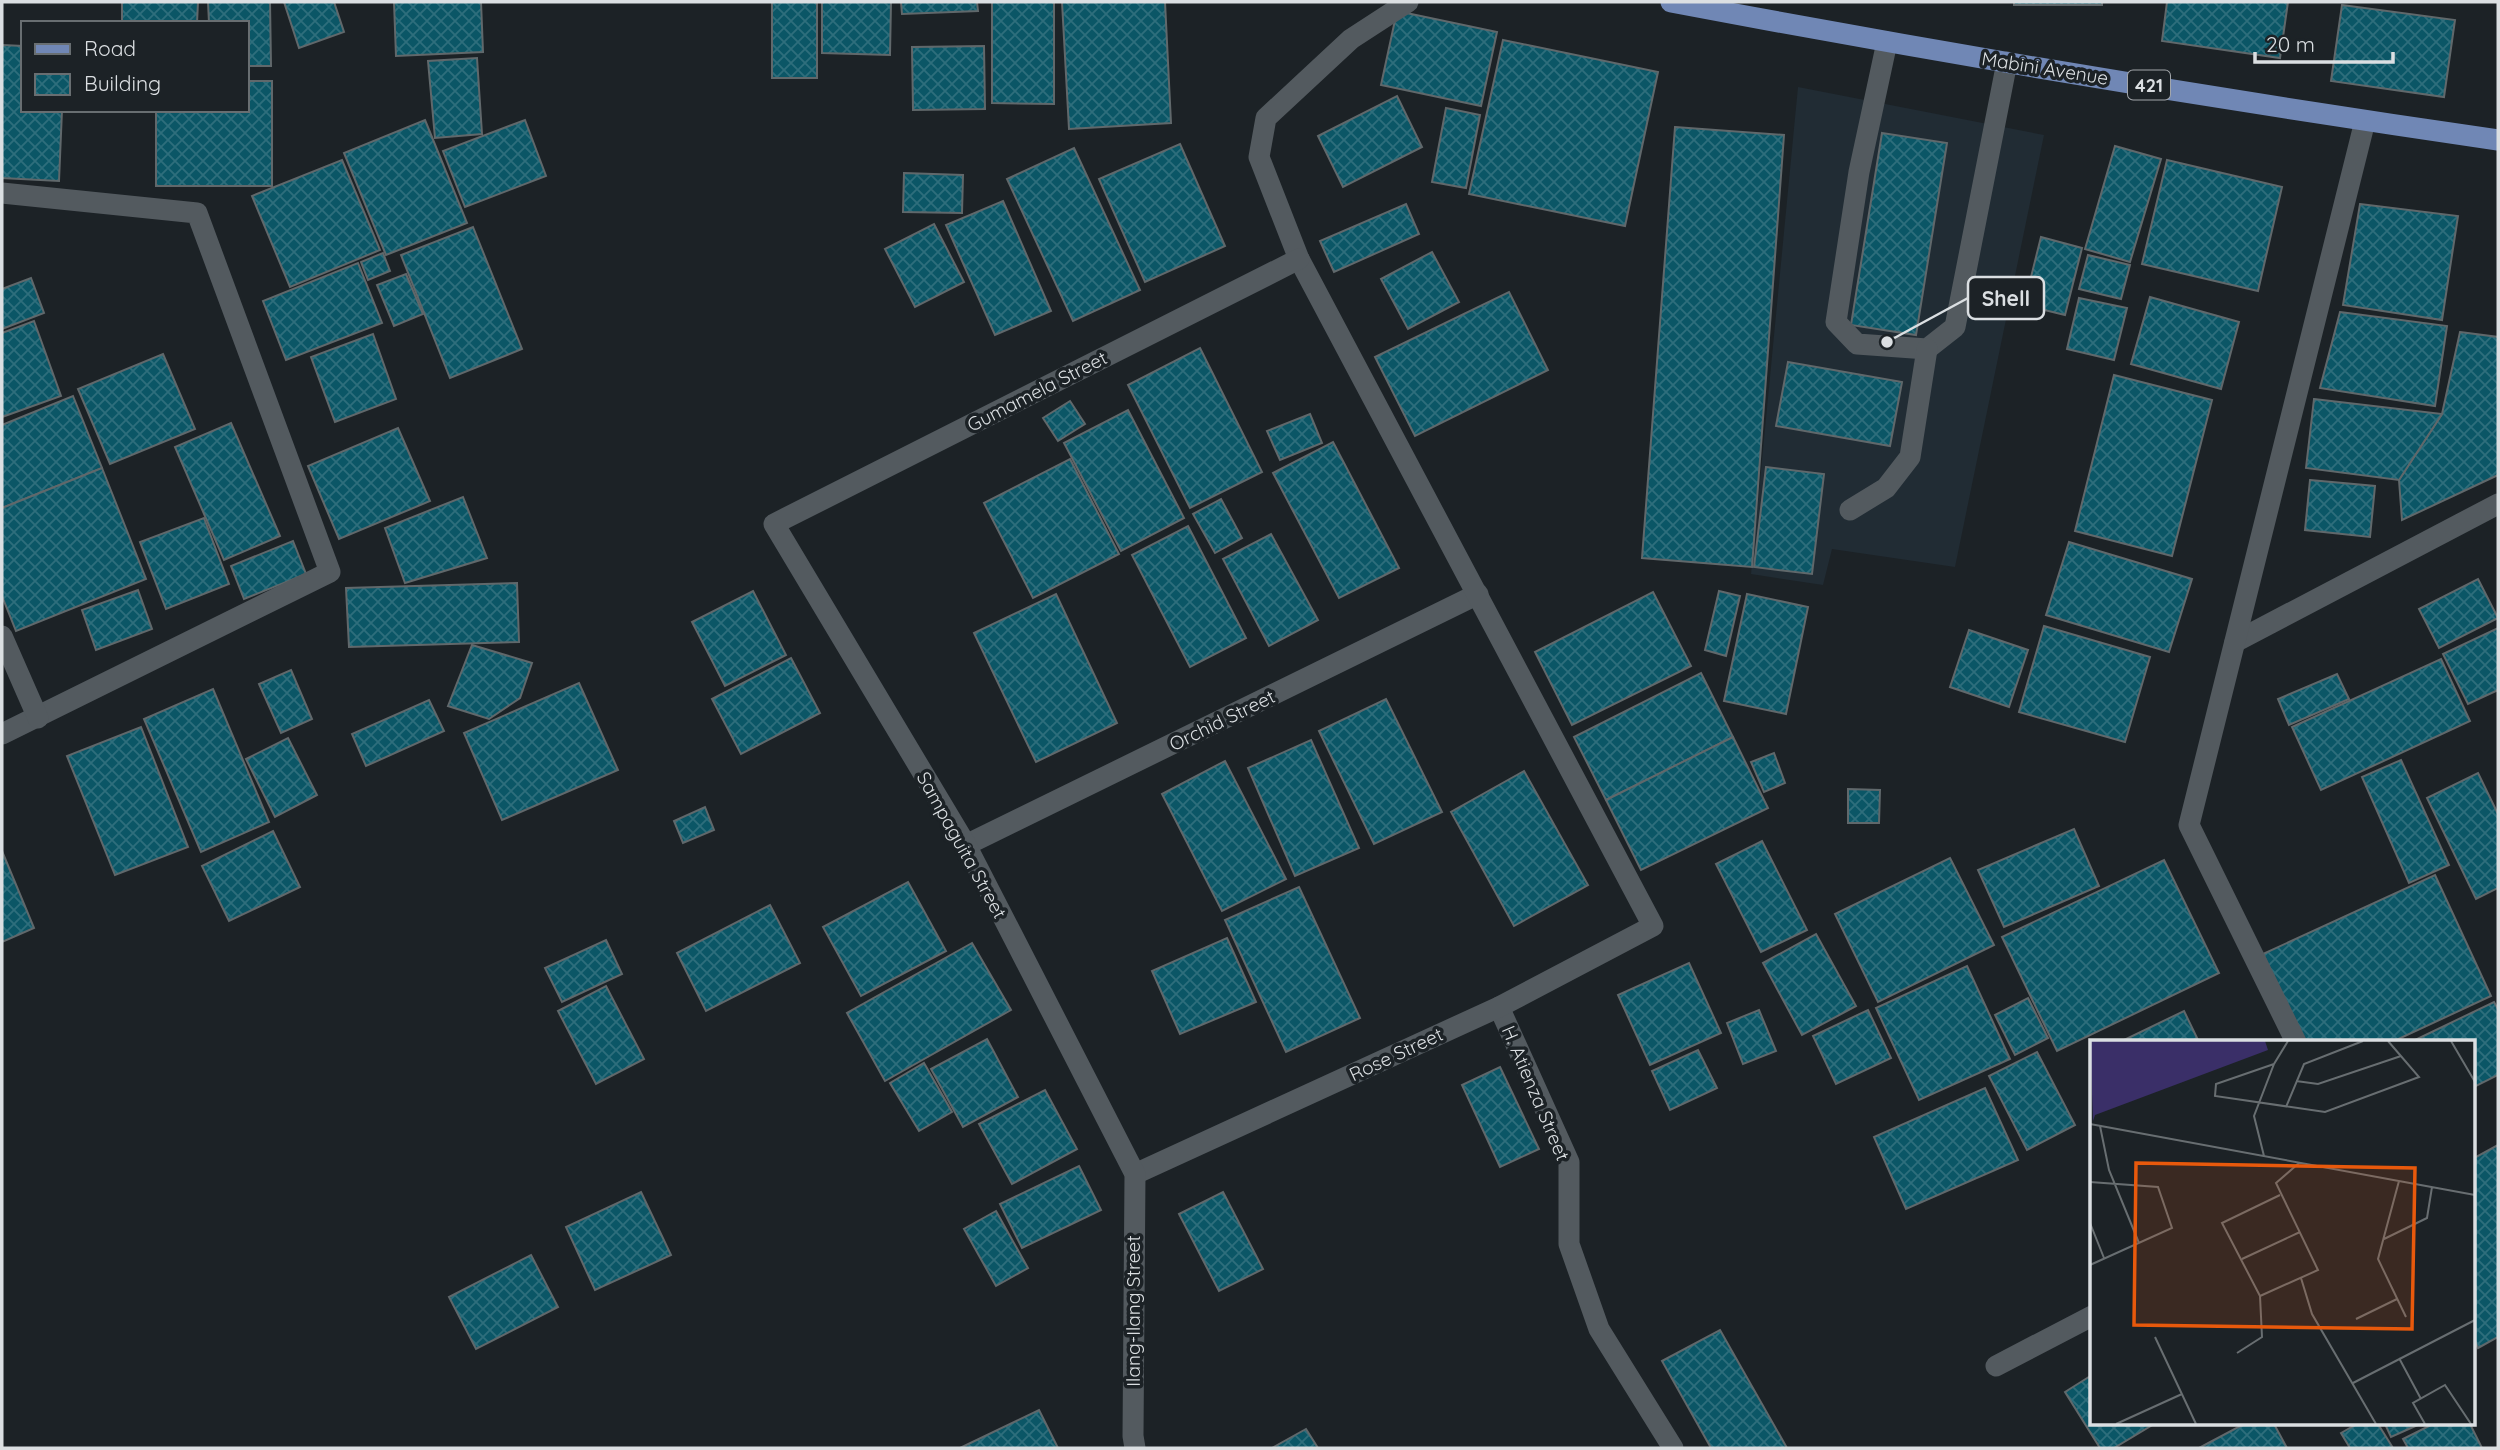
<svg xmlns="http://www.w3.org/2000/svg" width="2500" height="1450" viewBox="0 0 2500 1450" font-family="Quicksand,sans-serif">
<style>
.built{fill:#212c34}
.building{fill:url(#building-cross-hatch);stroke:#60686b;stroke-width:2}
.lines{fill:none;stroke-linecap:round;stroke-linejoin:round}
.minor{stroke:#535a5f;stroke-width:21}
.major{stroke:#7087b5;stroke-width:21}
.labels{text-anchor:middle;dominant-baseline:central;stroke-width:7;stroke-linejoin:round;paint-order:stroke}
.shield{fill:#1c2226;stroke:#a2a6aa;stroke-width:2}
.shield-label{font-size:18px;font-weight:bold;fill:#dbdfe2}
.street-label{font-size:19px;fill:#dbdfe2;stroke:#1c2226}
.inset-road{fill:none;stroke:#686e71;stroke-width:2}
.view{fill:#e8590c;fill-opacity:0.15;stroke:#e8590c;stroke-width:3.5}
.inset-edge{fill:none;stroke:#dbdfe2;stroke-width:3.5}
.leader{fill:none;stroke:#dbdfe2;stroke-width:2.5}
.callout-dot{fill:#dbdfe2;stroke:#1c2226;stroke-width:2.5}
.callout{fill:#1c2226;stroke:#dbdfe2;stroke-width:2.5}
.callout-label{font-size:21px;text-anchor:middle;font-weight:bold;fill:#dbdfe2}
</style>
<defs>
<pattern id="building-cross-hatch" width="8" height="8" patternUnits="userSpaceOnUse" patternTransform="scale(1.75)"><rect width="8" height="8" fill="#0b5666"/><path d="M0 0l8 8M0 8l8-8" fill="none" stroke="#2e6e7c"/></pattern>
</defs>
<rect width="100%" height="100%" fill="#1c2226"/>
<!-- built -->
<path class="built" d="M1798 87 2044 135 1955 567 1832 549 1823 585 1751 574Z"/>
<!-- building -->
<g class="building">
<path d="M122 2H198L197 23H122Z"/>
<path d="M208 2H270L271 66H247V23H209Z"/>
<path d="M284 2H334L344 32 299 48Z"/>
<path d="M394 2H481L483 52 396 56Z"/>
<rect x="772" y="2" width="45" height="76"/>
<path d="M822 2H891L890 55 822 53Z"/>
<path d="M901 2H977L978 11 902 14Z"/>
<path d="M992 2H1054V104L992 103Z"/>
<path d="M1062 2H1165L1171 123 1069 129Z"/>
<rect x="2014" y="2" width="88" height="3"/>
<path d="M2167 2H2288L2280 58 2162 41Z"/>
<path d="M2342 5 2455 20 2444 97 2331 81Z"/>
<path d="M1397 11 1497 32 1481 106 1381 85Z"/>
<path d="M1503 40 1658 72 1625 226 1469 194Z"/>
<path d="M2 45 23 46V110H62L59 181 2 178Z"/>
<path d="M984 46 985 109 913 110 912 47Z"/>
<path d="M477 58 482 134 435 138 428 61Z"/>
<path d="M247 81H272V186H156V110H247Z"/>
<path d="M1397 96 1422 147 1343 187 1318 136Z"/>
<path d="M1446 108 1480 115 1466 188 1432 182Z"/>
<path d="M425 120 467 223 386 255 344 153Z"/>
<path d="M525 120 546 176 465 207 443 151Z"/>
<path d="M1675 127 1784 135 1752 567 1642 558Z"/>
<path d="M1882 133 1947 143 1916 335 1851 325Z"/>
<path d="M1180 144 1225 246 1145 282 1099 179Z"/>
<path d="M2115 146 2161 159 2130 262 2085 249Z"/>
<path d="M1074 148 1140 290 1073 321 1007 179Z"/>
<path d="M342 160 380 250 290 287 252 196Z"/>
<path d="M2167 160 2282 187 2258 291 2142 264Z"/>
<path d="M904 173 963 175 962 213 903 212Z"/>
<path d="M1003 201 1051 311 995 335 946 225Z"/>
<path d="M1406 204 1419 234 1334 272 1320 241Z"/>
<path d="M2360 204 2458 216 2442 320 2343 305Z"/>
<path d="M934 224 964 282 915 307 885 249Z"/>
<path d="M473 227 522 349 450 378 401 255Z"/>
<path d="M2041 237 2082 248 2065 315 2024 305Z"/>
<path d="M1432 252 1459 302 1408 329 1381 279Z"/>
<path d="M383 253 390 271 368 280 361 262Z"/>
<path d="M2088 255 2130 265 2121 299 2079 289Z"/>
<path d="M358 263 382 323 286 360 263 301Z"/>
<path d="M406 274 423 314 394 326 377 285Z"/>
<path d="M31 278 44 313 2 329V289Z"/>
<path d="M1509 292 1548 370 1415 436 1375 357Z"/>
<path d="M2150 297 2239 322 2221 389 2131 364Z"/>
<path d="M2079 298 2127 308 2114 360 2067 349Z"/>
<path d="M2340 312 2447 326 2435 406 2320 388Z"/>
<path d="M34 321 61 396 2 417V333Z"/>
<path d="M2460 332 2498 337V475L2402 520 2399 480 2442 414Z"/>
<path d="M373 334 396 399 335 422 311 357Z"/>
<path d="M1200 348 1262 472 1190 508 1128 385Z"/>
<path d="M163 354 195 429 110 464 78 389Z"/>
<path d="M1788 362 1902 382 1890 446 1776 426Z"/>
<path d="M2114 375 2212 400 2172 556 2075 531Z"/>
<path d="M73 396 102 468 2 508V425Z"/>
<path d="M2314 399 2442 414 2399 480 2306 468Z"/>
<path d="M1070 401 1085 424 1058 441 1043 418Z"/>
<path d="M1128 410 1184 518 1121 551 1064 443Z"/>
<path d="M1310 414 1322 443 1280 460 1267 431Z"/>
<path d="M231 423 280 536 224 560 175 447Z"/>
<path d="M398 428 430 501 339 539 308 466Z"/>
<path d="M1333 442 1399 568 1339 598 1273 473Z"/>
<path d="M1070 459 1119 554 1033 598 984 503Z"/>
<path d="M1766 467 1824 474 1812 574 1754 567Z"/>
<path d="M102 468 146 579 16 631 2 596V508Z"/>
<path d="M2310 480 2375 486 2370 537 2305 530Z"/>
<path d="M463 497 487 558 405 583 385 528Z"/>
<path d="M1221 499 1242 538 1215 553 1193 514Z"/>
<path d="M204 518 229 584 166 609 140 542Z"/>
<path d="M1188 526 1246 638 1190 667 1132 555Z"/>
<path d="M1271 534 1318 620 1269 646 1223 559Z"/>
<path d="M293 541 306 574 244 599 231 566Z"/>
<path d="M2069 542 2192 579 2169 652 2046 615Z"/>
<path d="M2478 579 2498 618 2439 648 2419 609Z"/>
<path d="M517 583 519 642 349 647 346 588Z"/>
<path d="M138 590 152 629 96 650 82 610Z"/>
<path d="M753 591 786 655 725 686 692 622Z"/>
<path d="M1719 591 1740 596 1726 656 1705 650Z"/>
<path d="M1653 592 1691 666 1572 725 1535 652Z"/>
<path d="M1056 594 1117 723 1036 762 974 633Z"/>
<path d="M1747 594 1808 607 1786 714 1724 701Z"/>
<path d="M2044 626 2150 657 2125 742 2019 712Z"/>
<path d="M2498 628V690L2468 704 2443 654Z"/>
<path d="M1969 630 2028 650 2009 707 1950 687Z"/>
<path d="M472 645 532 663 520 698 489 719 448 706Z"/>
<path d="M791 658 820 713 741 754 712 699Z"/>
<path d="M2441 659 2470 721 2321 790 2292 727Z"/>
<path d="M291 670 312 719 281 733 259 684Z"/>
<path d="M1701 673 1733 737 1606 800 1574 737Z"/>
<path d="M2337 674 2349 699 2289 725 2278 699Z"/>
<path d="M579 683 618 770 502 820 464 733Z"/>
<path d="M213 689 269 822 201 852 144 719Z"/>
<path d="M1386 699 1442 812 1374 844 1319 731Z"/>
<path d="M429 700 444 731 366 766 352 734Z"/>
<path d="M141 727 188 847 115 875 67 756Z"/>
<path d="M1733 737 1768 808 1641 870 1606 800Z"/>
<path d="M288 738 317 795 275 817 246 759Z"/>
<path d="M1311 740 1359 848 1295 876 1248 768Z"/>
<path d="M1774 753 1785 783 1764 792 1751 762Z"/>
<path d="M2401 760 2449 865 2409 883 2362 777Z"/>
<path d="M1225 761 1286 879 1222 911 1162 794Z"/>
<path d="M1524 771 1588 885 1514 926 1451 812Z"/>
<path d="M2478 773 2498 814V888L2476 899 2427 798Z"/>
<path d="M1848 789 1880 790 1879 823H1848Z"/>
<path d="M705 807 714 830 683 843 674 821Z"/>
<path d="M2074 829 2099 886 2004 927 1978 870Z"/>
<path d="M273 831 300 887 229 921 202 866Z"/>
<path d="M1762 841 1807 930 1761 952 1716 864Z"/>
<path d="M2 851 34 928 2 942Z"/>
<path d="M1950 858 1994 945 1878 1002 1835 914Z"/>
<path d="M2164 860 2219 973 2057 1051 2002 937Z"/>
<path d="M2435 875 2491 996 2392 1042H2304L2263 954Z"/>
<path d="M908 882 946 951 861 996 823 927Z"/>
<path d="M1299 887 1360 1018 1286 1052 1225 920Z"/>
<path d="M770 905 800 963 706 1011 677 953Z"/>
<path d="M1816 934 1856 1006 1802 1035 1763 963Z"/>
<path d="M1227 938 1256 1002 1180 1034 1152 971Z"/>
<path d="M606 940 622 974 562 1002 545 968Z"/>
<path d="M972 943 1011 1010 885 1081 847 1013Z"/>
<path d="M1689 963 1721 1033 1650 1065 1618 995Z"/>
<path d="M1967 966 2010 1059 1919 1100 1876 1008Z"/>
<path d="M606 986 644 1059 596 1084 558 1011Z"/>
<path d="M2028 998 2048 1038 2015 1055 1995 1015Z"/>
<path d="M2494 1002 2498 1009V1075L2474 1087V1042H2411Z"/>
<path d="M1759 1010 1776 1051 1743 1064 1727 1023Z"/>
<path d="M1868 1010 1891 1058 1836 1084 1813 1036Z"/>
<path d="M2184 1011 2199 1042H2120Z"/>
<path d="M987 1039 1018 1097 963 1127 931 1069Z"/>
<path d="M1698 1050 1717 1088 1670 1110 1652 1071Z"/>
<path d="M2037 1052 2075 1125 2027 1150 1989 1076Z"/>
<path d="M924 1063 952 1112 919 1131 890 1083Z"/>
<path d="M1500 1067 1539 1149 1500 1167 1462 1085Z"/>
<path d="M1985 1088 2018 1160 1906 1209 1874 1137Z"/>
<path d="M1045 1090 1077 1149 1012 1184 979 1124Z"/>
<path d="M2498 1145V1337L2478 1348 2474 1340V1158Z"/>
<path d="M1079 1166 1101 1210 1022 1248 1000 1204Z"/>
<path d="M641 1192 671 1255 595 1290 566 1227Z"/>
<path d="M1223 1192 1263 1269 1219 1291 1179 1214Z"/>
<path d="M996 1211 1028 1268 996 1286 964 1229Z"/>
<path d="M531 1255 558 1307 476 1349 449 1297Z"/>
<path d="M1720 1330 1787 1448H1711L1662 1361Z"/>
<path d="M2092 1375V1424H2154L2114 1448H2100L2065 1392Z"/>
<path d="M1039 1410 1058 1448H960Z"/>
<path d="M2244 1424H2274L2287 1448H2199Z"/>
<path d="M2357 1424H2378L2393 1448H2350L2341 1433Z"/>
<path d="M2385 1424H2420L2391 1437Z"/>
<path d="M2433 1424H2470L2482 1448H2408L2403 1439Z"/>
<path d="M1306 1429 1318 1448H1272Z"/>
</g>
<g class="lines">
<!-- minor -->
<g class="minor">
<path d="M1887 42 1859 172 1836 322 1857 344 1927 349 1955 327 2007 62"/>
<path d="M2 193 197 213 330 572 2 734"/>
<path d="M1850 510 1886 488 1910 457 1927 349"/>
<path d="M2 636 38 718"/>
<path d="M2235 642 2498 504"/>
<path d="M966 845 1478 594"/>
<path d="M1499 1007 1569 1162V1244L1599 1329 1673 1448"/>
<path d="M2296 1042 2189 825 2365 121"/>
<path d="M1135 1174 1499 1007 1653 926 1299 259 1259 157 1266 118 1351 39 1408 2"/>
<path d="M1996 1366 2092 1316"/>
<path d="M1135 1448 1133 1436 1135 1174 966 845 774 524 1299 259"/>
</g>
<!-- major -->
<path class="major" d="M1671 2C1946 54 2222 100 2498 140"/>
</g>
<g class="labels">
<!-- shield labels -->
<rect class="shield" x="2128" y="70.5" width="42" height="29" rx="5"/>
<g class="shield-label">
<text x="2149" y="85">421</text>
</g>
<!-- street labels -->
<g class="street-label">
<text transform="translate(2045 68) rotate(9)">Mabini Avenue</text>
<text transform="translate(1037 391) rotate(-27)">Gumamela Street</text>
<text transform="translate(1222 720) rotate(-26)">Orchid Street</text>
<text transform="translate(962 845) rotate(61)">Sampaguita Street</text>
<text transform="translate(1396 1054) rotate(-25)">Rose Street</text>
<text transform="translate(1536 1093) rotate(67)">H. Atienza Street</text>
<text transform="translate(1133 1311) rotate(-90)">Ilang-Ilang Street</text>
</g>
</g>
<!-- overview -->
<g transform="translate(2090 1040)">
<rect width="385" height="385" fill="#1c2226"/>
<path d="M0 1H175L178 10 5 75 3 81Z" fill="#3a2f68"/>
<path class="inset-road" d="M361 1 385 42M184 24 126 44 125 56 235 72 329 37 298 1M206 41 228 44 311 16M196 67 214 24 273 1M0 84 385 155M10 86 19 130 49 203M174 116 164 76 184 24 198 1M309 141 288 219 316 277M0 142 68 147 82 188 0 225M0 183 14 218M294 199 337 178 342 147M152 219 210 192M211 238 222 274 286 384M170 256 228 230 186 143 209 123M266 279 307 259M65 297 106 384M147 313 172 297 170 256 132 183 190 155M309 318 331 359M263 343 385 280M26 384 92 354M335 384 323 363 355 345 381 384"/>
<path class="view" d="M46 123 325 128 322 289 44 285Z"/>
<rect width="385" height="385" class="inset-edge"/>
</g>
<!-- callouts -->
<path class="leader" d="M1887 342L1968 298"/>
<circle class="callout-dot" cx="1887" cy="342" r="7"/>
<rect class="callout" x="1968" y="277" width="76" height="42" rx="7"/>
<g class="callout-label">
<text x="2006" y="306">Shell</text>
</g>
<!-- border -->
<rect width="2500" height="1450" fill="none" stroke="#dbdfe2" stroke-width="7"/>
<!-- legend -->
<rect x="21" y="21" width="228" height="91" fill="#1c2226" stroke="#686e71" stroke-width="2"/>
<rect x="35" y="44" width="35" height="10" fill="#7087b5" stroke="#686e71" stroke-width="2"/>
<text x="84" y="56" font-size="21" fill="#dbdfe2">Road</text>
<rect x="35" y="74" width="35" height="21" fill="url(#building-cross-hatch)" stroke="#686e71" stroke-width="2"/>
<text x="84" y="91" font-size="21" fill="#dbdfe2">Building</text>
<!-- scale -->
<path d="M2255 52v10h138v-10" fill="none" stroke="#dbdfe2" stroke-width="3.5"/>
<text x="2266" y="52" font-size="21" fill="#dbdfe2" stroke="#1c2226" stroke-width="5" paint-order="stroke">20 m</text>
</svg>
